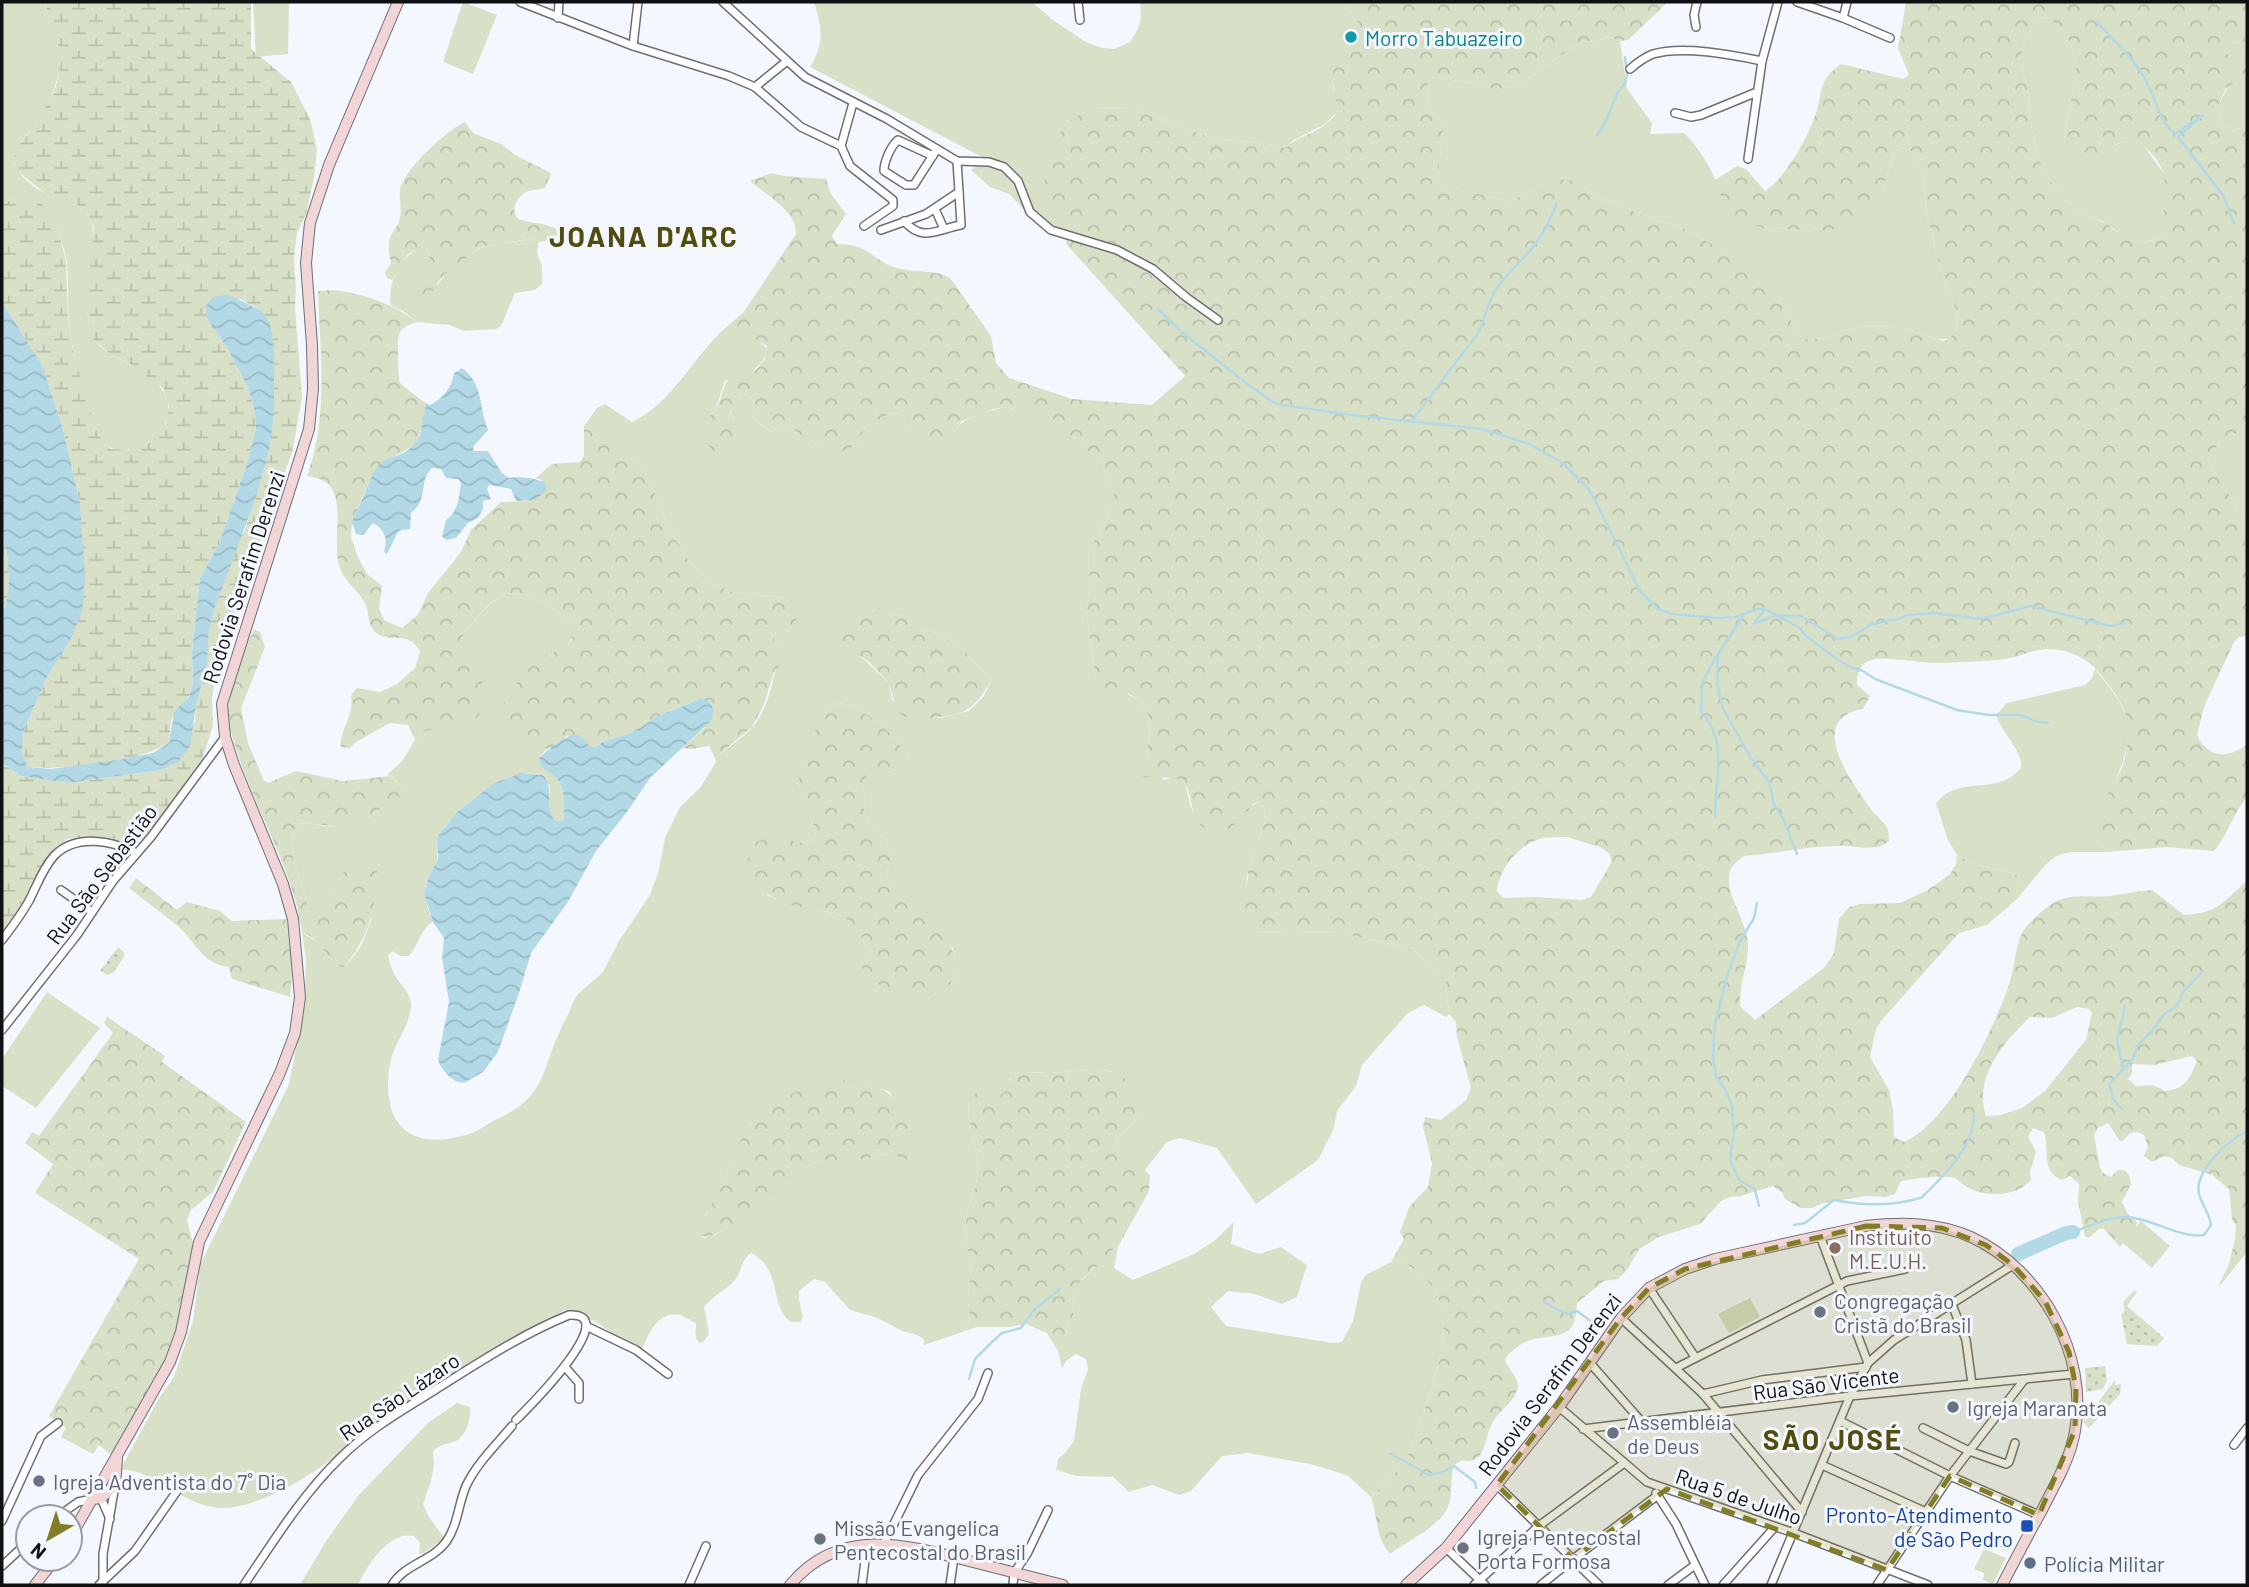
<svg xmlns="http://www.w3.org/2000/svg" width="2249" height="1587" viewBox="0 0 2249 1587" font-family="Barlow,sans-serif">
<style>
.green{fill:#d8e0c8;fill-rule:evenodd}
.forest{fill:url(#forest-crowns);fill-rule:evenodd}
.wetland{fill:url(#wetland-marsh)}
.garden{fill:url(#garden-dots)}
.water{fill:url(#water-waves)}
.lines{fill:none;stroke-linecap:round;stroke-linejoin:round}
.stream{stroke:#b3d9e6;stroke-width:2.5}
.river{stroke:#b3d9e6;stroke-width:14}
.minor-casing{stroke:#6c6f74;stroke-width:10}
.secondary-casing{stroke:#6c6f74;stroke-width:12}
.minor{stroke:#fff;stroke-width:7}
.secondary{stroke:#f2d6d7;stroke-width:10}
.marked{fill:#837e25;fill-opacity:0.2;stroke:#837e25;stroke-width:5;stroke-dasharray:14 9;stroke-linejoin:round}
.culture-dot{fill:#0f9aa8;stroke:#f4f8fe;stroke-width:2.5}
.education-dot{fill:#8d6e63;stroke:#f4f8fe;stroke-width:2.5}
.worship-dot{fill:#6b7280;stroke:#f4f8fe;stroke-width:2.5}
.transit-dot{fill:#1a4fb4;stroke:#f4f8fe;stroke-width:2.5}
.service-dot{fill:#5c6f8a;stroke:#f4f8fe;stroke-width:2.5}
.labels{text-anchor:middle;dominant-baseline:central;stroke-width:6;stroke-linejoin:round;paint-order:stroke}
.culture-label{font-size:21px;fill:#0d838f;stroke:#f4f8fe;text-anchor:start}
.street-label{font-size:21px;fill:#101113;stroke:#f4f8fe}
.education-label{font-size:21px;fill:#785e54;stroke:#f4f8fe;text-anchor:start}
.worship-label{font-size:21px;fill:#5b616d;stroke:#f4f8fe;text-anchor:start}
.transit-label{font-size:21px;fill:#164399;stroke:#f4f8fe;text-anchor:end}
.service-label{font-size:21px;fill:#4e5e75;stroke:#f4f8fe;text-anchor:start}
.district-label{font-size:28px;font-weight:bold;letter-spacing:2px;fill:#514d0e;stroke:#f4f8fe}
</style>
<defs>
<pattern id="forest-crowns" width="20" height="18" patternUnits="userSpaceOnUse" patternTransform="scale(1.75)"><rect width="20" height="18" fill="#d8e0c8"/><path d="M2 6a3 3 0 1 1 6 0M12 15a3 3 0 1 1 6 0" fill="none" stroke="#b8bfab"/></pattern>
<pattern id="wetland-marsh" width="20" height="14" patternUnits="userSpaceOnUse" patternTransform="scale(1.75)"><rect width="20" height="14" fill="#d8e0c8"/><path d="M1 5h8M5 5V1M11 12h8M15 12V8" fill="none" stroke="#b8bfab"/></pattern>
<pattern id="garden-dots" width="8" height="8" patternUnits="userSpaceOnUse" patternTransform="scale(1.75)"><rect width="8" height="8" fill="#d8e0c8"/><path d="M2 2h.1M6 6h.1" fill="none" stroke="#b8bfab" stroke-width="1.8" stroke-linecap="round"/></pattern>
<pattern id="water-waves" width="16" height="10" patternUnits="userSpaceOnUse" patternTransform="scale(1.75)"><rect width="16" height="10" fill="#b3d9e6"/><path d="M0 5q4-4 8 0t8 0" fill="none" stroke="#99b9c4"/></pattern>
</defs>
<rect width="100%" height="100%" fill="#f4f8fe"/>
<!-- green -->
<g class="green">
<path d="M2 2H44C48 21 64 43 61 63 57 84 49 103 38 121 30 134 13 145 14 162 15 173 36 190 47 194 61 200 78 200 88 215 103 237 81 298 90 330 98 363 159 363 168 403 170 414 166 424 160 433 153 442 139 449 128 450 119 451 109 449 103 442 87 424 71 346 69 321 67 301 69 281 67 262 65 250 60 238 57 226L14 197 2 206Z"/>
<path d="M253 2H289L288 54 256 57Z"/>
<path d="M463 2 497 15 473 74 443 62Z"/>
<path d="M814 2H1032L1053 20 1086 42 1102 48 1114 49 1130 42 1138 29 1141 17 1140 2H1341L1356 18 1359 26 1338 53 1333 88 1338 104 1337 112 1325 124 1294 140 1285 148 1261 142 1217 140 1135 109 1090 108 1068 123 1045 156 1055 210 1065 215 1070 225 1066 240 1065 237 1032 218 1009 194 990 187 971 170 979 164 982 157 810 67C825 42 822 29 814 2Z"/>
<path d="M2048 17C2057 25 2068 36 2072 47 2083 75 2063 119 2064 150L2116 145 2125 141 2136 140 2145 147 2164 174 2166 217 2163 236C2143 248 2122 236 2106 223 2102 219 2096 220 2091 218 2084 215 2075 208 2069 202 2034 170 2033 138 2028 95 2027 84 2022 73 2021 63 2021 48 2028 29 2037 18Z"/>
<path d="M1608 37 1620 41 1627 89 1652 123 1650 134 1684 133C1704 152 1718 181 1725 207L1769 230 1779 228 1814 232 1882 192 1895 150 1905 148 1913 152 1923 175 1926 198 1925 210 1934 239 1935 251 1958 316 1956 329 1949 339H1937L1893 326 1854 327 1830 338 1806 339 1800 336 1782 305 1728 253 1679 226 1652 219 1617 204 1594 197 1584 186 1548 179 1529 193 1509 201 1465 191 1447 194 1438 178 1443 128C1432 113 1422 96 1430 77L1474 83 1493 89 1517 86 1582 41 1595 42Z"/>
<path d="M2247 40V125L2233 131 2225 126 2217 108 2242 60 2225 53 2224 46 2229 42 2243 43Z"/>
<path d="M528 239 539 242 537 252 542 267V284L535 290 515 293 501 326 496 329 464 331 450 325 417 322 403 311 391 306C387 282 400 255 424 246 434 257 428 268 422 281L438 285C443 274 471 251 484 247 498 242 514 243 528 239Z"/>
<path d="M730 324 759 341 767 349C763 371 744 374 725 381L715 411 710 416 730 423 728 419 734 404 746 393 752 398 755 420 771 432 783 427 791 428 820 446 856 445 866 426 891 413 902 414 910 433 954 432C965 415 988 411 1007 407L1012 409 1046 413 1101 462 1116 500 1088 553 1090 585 1086 609 1096 683 1139 699 1150 721 1147 759 1164 780C1190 772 1185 791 1191 807 1193 814 1200 821 1204 827L1225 832C1238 823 1245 807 1260 802L1264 809 1265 820 1248 870 1245 894 1250 931 1342 933 1388 944 1416 952 1445 977 1449 1014 1446 1017 1424 1005 1408 1013 1362 1065 1356 1086 1337 1111 1334 1128 1318 1160 1256 1204 1217 1148 1180 1138 1167 1142 1144 1171 1119 1148 1116 1139 1143 1115 1111 1071 1089 1070 1050 1073 1032 1072 1010 1079 1008 1090 1000 1097 982 1092 968 1102 969 1120 979 1166 975 1190 967 1210 965 1238 971 1266 968 1300 970 1321 965 1331 924 1345V1339L917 1335 902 1331 878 1318 850 1310 825 1282 814 1279 799 1291V1300L803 1317 801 1322H791C769 1308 783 1268 751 1253 740 1261 742 1273 734 1281 725 1291 712 1296 704 1307L709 1334 704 1341 700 1343C692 1335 697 1332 696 1323 691 1321 684 1316 680 1315 655 1311 648 1338 640 1353L595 1321 565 1310C496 1352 428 1395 361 1439 321 1466 284 1497 235 1507 189 1516 151 1465 120 1470L159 1398 174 1377 193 1321 200 1265 289 1084 304 1008 306 961 302 932 322 945 329 958 346 966 361 946 372 918 323 911 319 917 313 921 308 916C310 886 278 852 299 824 309 822 316 825 326 826 359 830 381 810 404 790L392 776 387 775 403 760 415 740 425 731 461 728 479 676 466 648 463 634C473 623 485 606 498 598 524 582 555 610 573 625V637L567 646 524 674 505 703 536 748 547 749 539 757C546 774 550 769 557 779 566 790 564 807 564 820L557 823 550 814V787L543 775C536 774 529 773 521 774 498 776 445 817 438 839 435 847 438 854 437 861 437 867 433 870 430 875 420 891 427 906 433 922 421 928 418 946 409 956H401L392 951 388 956C390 963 392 970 395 976 401 985 410 992 411 1004 411 1025 394 1043 390 1063 380 1124 409 1153 469 1134 479 1131 487 1124 497 1119 546 1096 540 1075 559 1033 563 1023 569 1015 572 1004L578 994 603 972 619 941 650 895 659 870 665 838 680 807 700 788 716 762 715 758C727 749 739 740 750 730 770 709 775 673 779 646L772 636 777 631 785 598 731 592 711 583 702 576 689 561 665 522 663 510 638 459 611 439H602L584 426 597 408 605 404 632 422C674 403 695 352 730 324ZM887 612 907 617 920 628 940 634 963 649 991 681 984 696 969 711 941 718H927L892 700 889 683 859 655ZM837 703C866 705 896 736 910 760L898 774 885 772H871L862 783 866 800 864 810 867 820 886 840 891 857 886 877 953 949 959 972 944 992 908 996 869 980 862 964 868 952 856 926 846 918 833 913 785 903 767 895 774 837C789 840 804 848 816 836 813 818 802 801 799 784 797 763 820 714 837 703ZM864 1083 890 1092C903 1116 913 1133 910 1161L890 1154 877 1155 867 1159 852 1160H821L810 1164 772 1200 716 1234 705 1238 701 1236 705 1215 716 1198 742 1138 751 1122Z"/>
<path d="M2247 429V525L2208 460 2221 440Z"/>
<path d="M2095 669C2106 683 2119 697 2125 714 2134 737 2123 761 2115 782 2107 800 2104 821 2098 840L2107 852C2057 853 2060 846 2027 887L2014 873 1976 865 1957 855 1948 840 1936 803C1959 774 1997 797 2021 768 2023 751 2002 733 1996 715L2007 703 2085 685 2092 678Z"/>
<path d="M47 992 100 1028 36 1108 2 1086V1059Z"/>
<path d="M2141 1221 2170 1246 2152 1268 2123 1243Z"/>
<path d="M1234 1222 1231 1244 1259 1254 1281 1247 1307 1265 1297 1297 1282 1304 1255 1294 1228 1291 1211 1307 1226 1326 1333 1343 1342 1342 1353 1321 1361 1282 1366 1275 1391 1262 1400 1260C1416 1269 1430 1280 1438 1297 1454 1332 1432 1388 1420 1422 1415 1436 1413 1449 1404 1462 1395 1475 1382 1485 1371 1497L1347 1475 1310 1464 1248 1453 1222 1456 1191 1491 1179 1495 1152 1485 1129 1492 1113 1477 1077 1476 1056 1470 1058 1459 1065 1453 1074 1441 1081 1389 1088 1369 1086 1359 1076 1354 1066 1361 1062 1368 1058 1351 1064 1344V1337L1073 1315 1074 1289 1109 1252 1118 1247 1114 1268 1133 1280 1194 1254 1214 1241Z"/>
<path d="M1750 1298 1760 1317 1729 1333 1718 1314Z"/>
<path d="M457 1403 470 1407C471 1416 468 1432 459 1439 451 1445 440 1443 433 1451L434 1465 431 1481 423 1504 429 1517 444 1538 424 1553 419 1554 420 1543 414 1536C389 1531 368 1564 358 1585H300L326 1541 359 1495 428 1423Z"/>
<path d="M1984 1549 2006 1558 1993 1584 1983 1580 1984 1573 1974 1569Z"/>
</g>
<!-- forest -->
<g class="forest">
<path d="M1341 2H1668L1628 40 1620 41 1608 37 1595 42 1582 41 1517 86 1493 89 1474 83 1430 77C1422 96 1432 113 1443 128L1438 178 1447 194 1465 191 1509 201 1529 193 1548 179 1570 180 1584 186 1594 197 1617 204 1652 219 1679 226 1728 253 1760 280 1782 305 1800 336 1806 339 1830 338 1854 327 1893 326 1944 341 1949 339 1956 329 1958 316 1935 251 1934 239 1925 210 1926 198 1923 175 1913 152 1905 148 1895 150 1882 192 1870 207 1850 223 1835 229 1814 232 1779 228 1769 230 1731 216 1725 207 1715 180 1737 166 1746 169 1765 191C1786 178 1810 134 1817 110 1823 87 1820 79 1841 64L1903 79 1909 75 1898 48 1906 2H2247V40L2243 43 2229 42 2224 47 2225 53 2242 60 2247 68 2244 77 2226 88 2217 108 2225 126 2233 131 2247 125V429L2221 440 2208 460 2247 525V636L2239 637 2234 642 2204 707 2197 735C2208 759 2229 759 2247 744V797C2233 813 2228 835 2214 851L2167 847 2107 852C2105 849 2100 844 2098 839 2090 813 2111 792 2121 770 2127 755 2130 733 2126 717 2123 701 2106 681 2095 668 2084 657 2067 650 2052 649 2034 648 2021 657 2005 659 1982 662 1958 662 1935 663 1920 663 1884 656 1871 660 1859 664 1857 674 1857 685L1870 696 1863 709C1803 719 1854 786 1874 813 1879 818 1886 824 1888 830 1889 834 1889 838 1889 841 1877 852 1857 846 1842 846 1809 845 1776 854 1744 856 1736 862 1729 867 1729 878 1727 896 1748 924 1748 946 1748 966 1739 985 1740 1006L1755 1020 1825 967 1834 953 1839 919 1849 907 1860 904 1900 903 1928 890 1950 874 1956 864 1957 855 1976 865 2014 873 2027 887 2017 899 1987 925 1959 933 1881 1021 1876 1029 1870 1057 1889 1090 1893 1110 1894 1137 1904 1142C1950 1122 1993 1030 2009 985 2014 970 2015 952 2020 938 2025 924 2044 908 2057 901 2075 893 2092 898 2110 896 2124 894 2138 891 2152 890L2184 915C2219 913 2222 902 2247 881V1252L2217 1289 2229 1264 2235 1238 2236 1225 2232 1220 2229 1189 2212 1175 2179 1165 2172 1158 2164 1156 2152 1162 2144 1156 2148 1146 2144 1135 2138 1132 2130 1133 2123 1141H2120L2108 1123 2098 1128 2094 1135 2100 1168 2103 1173 2111 1177 2118 1170H2124C2137 1181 2128 1189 2122 1202L2128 1214 2137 1222 2135 1231 2120 1247 2103 1228 2099 1229 2089 1238 2085 1236 2078 1202 2079 1184 2070 1176 2062 1180C2040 1171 2050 1151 2044 1132L2033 1128 2028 1137 2036 1152 2030 1172 2031 1180C2018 1196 1986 1198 1969 1188 1963 1185 1957 1178 1951 1177 1935 1176 1917 1178 1901 1181L1895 1194 1885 1197 1866 1196 1823 1203 1812 1208H1801L1785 1199 1782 1192 1773 1186 1741 1196 1730 1197 1721 1201 1700 1224 1659 1237 1639 1249 1627 1270 1618 1279 1604 1281 1577 1303C1576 1311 1576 1324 1569 1330 1554 1341 1534 1333 1516 1348 1511 1352 1508 1354 1505 1360 1508 1369 1518 1377 1518 1385 1517 1401 1500 1409 1493 1422 1487 1431 1487 1444 1481 1454 1476 1461 1469 1462 1462 1460L1454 1465C1450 1478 1453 1491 1449 1504 1443 1525 1407 1541 1390 1554 1375 1537 1378 1517 1371 1497 1382 1485 1395 1475 1404 1462 1413 1449 1415 1436 1420 1422 1432 1388 1454 1333 1438 1297 1430 1280 1416 1269 1400 1260L1391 1262 1404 1239 1400 1232 1409 1207 1428 1187 1432 1163 1423 1127 1425 1117 1441 1120 1466 1100 1471 1088 1457 1037 1456 1022 1449 1014 1445 977 1416 952 1388 944 1342 933 1250 931 1240 909 1248 879V870L1265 820 1264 809 1260 802 1254 803 1238 822 1225 832C1218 831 1209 831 1203 827 1186 815 1196 786 1178 779 1174 777 1146 778 1138 777L1147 759 1150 721 1139 699 1129 694 1117 698 1096 683 1086 609 1090 585 1088 553 1116 500 1101 462 1046 413 1040 416 1007 407 993 409 962 421 954 432V435L939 444 917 438 910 433 902 414 891 413 866 426 856 445 842 452 829 451 790 428 783 427 772 432 755 420 752 398 746 393C737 400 730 409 728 419 738 434 732 448 713 451 708 444 700 435 703 425 704 418 710 417 714 412 725 396 721 379 740 369L756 370 765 359 767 346 730 324 743 313 796 234C797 211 766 195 750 181L771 173 784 176 826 179 831 194 846 214 832 236 837 244C869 243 872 261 897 268 914 273 938 269 951 279L991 336 996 363 1009 378 1072 399 1152 405 1185 376 1067 245 1066 240 1070 225 1065 216 1055 210 1045 198V156L1067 123 1090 108 1135 109 1217 140 1261 142 1285 148C1300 135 1324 131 1335 115 1341 106 1334 99 1334 89 1333 81 1333 70 1335 62 1337 48 1350 37 1359 26L1356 18ZM2048 17C2057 25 2068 36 2072 47 2083 75 2063 119 2064 150 2094 172 2101 144 2128 141 2143 139 2162 162 2164 176 2165 185 2163 194 2164 203 2164 215 2165 224 2163 236 2143 248 2133 236 2113 230 2107 220 2101 222 2091 218 2084 215 2075 208 2069 202 2034 170 2033 138 2028 95 2027 84 2022 73 2021 63 2021 48 2028 29 2037 18ZM1567 837 1600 847 1610 854 1611 863 1591 897 1582 900 1535 897 1503 898 1497 891C1499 868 1521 842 1544 838 1551 837 1559 837 1567 837ZM2077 1007 2089 1009 2092 1013 2086 1040 2045 1091 2022 1108 2001 1115 1986 1116C1973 1077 2004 1042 2030 1017L2052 1018ZM2192 1056 2197 1061C2190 1078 2185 1090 2164 1091 2156 1084 2146 1085 2136 1086L2128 1079 2132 1073V1064L2154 1065Z"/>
<path d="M465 122 473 133 501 144 515 155 549 172 551 174 545 188C540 190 534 189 528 191 517 196 510 209 518 219 531 224 548 222 559 231L553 242 550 240 539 242 528 239 486 246 476 250 441 278 430 295 421 294C417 277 439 262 424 246L408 254 392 280 387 278 385 273 391 263C389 253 386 242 393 232 396 227 399 225 400 218 402 209 399 200 400 191 402 171 447 130 465 122Z"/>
<path d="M333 290C363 293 393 304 417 322 410 324 402 327 399 334 397 337 398 380 400 383 403 386 421 400 426 403L425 420 415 445 393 457 369 481 352 523 351 537 358 557 367 574 382 586 379 608 384 620 402 628 418 615 428 593 461 552 471 530 501 502 527 501 542 480 536 478 552 464 580 462 584 456V426L602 439H611L619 442 638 459 663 510 665 522 689 561 702 576 711 583 731 592 785 598 800 613C793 631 782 624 772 636L779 646 786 651 787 662 775 669 763 707 752 727 715 758 709 746 691 749 682 748 705 728 692 702 658 716 632 733 604 741 596 747H590L567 736C561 742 553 749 544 749 528 750 500 731 501 713 502 698 530 664 543 657 550 653 561 651 568 645 574 639 573 633 573 625 555 610 524 582 498 598 485 605 473 623 463 634 469 660 502 699 473 721 468 724 463 728 458 729 447 730 436 730 425 731L415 740 408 725 390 723 356 742 350 748 341 747C338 732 355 717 351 695L357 688 380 692 397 684 415 668 420 651C407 630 393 643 378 634 367 627 370 616 366 606 361 592 347 584 341 571 327 538 357 481 307 476 329 415 320 354 318 291Z"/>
<path d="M882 607 887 612 907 617 920 628 940 634 963 649 991 681C973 711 964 716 929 718 913 719 912 720 897 713L889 683 869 662 859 655 845 651 835 641C841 620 864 614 882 607Z"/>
<path d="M254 629 260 632 265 647 241 708 248 743 264 781 268 783 296 771 343 781 391 776 404 790 399 797 359 823 342 827 304 823 299 824C278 852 310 886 308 916L313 920 319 917 330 890 346 869 372 866 377 871C376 903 372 929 352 956 349 961 348 965 342 968 325 959 322 939 302 932 293 868 256 812 237 751 233 738 227 724 228 710 230 682 243 654 254 629Z"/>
<path d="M837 703C866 705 896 736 910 760L909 768 898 774 885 772 870 773 862 783 866 800 864 810 867 820 886 840 891 857 886 877C912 906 954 932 959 972L944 992 930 1000 918 1002 869 980 862 973V964L868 952C849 901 828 917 785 903 771 898 760 889 749 879L748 857 757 841C762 840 768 837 774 837 790 837 802 850 816 836 813 818 802 802 799 784 796 763 820 714 837 703Z"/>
<path d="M136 878 177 910 187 902 220 911 232 921 286 919C293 946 293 970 290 997L232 979 229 967C202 964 195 941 178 926 162 913 145 901 129 888Z"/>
<path d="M107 1017 165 1056 162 1062 246 1122 213 1192 191 1210 187 1220 193 1243 176 1333 164 1366 111 1455 99 1445 93 1454 61 1437 66 1428 49 1416 139 1259 35 1193 53 1164 25 1143 32 1132 39 1136 113 1033 104 1023Z"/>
<path d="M1089 1070C1096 1070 1105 1070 1112 1072 1131 1077 1142 1097 1143 1115L1116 1139 1119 1148 1150 1175 1149 1191 1118 1247 1109 1252 1107 1262 1093 1268 1074 1289 1073 1315 1064 1337V1344L1058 1351 1047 1333 1026 1324 1009 1327H977L965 1331 970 1321 968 1300 971 1266 965 1238 967 1210 975 1190 979 1166 969 1120 968 1102 974 1094 982 1092 1000 1096C1009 1089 1008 1080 1016 1072L1050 1073Z"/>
<path d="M847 1080C882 1086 898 1091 909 1128 912 1138 910 1146 917 1153L916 1159 910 1161 890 1154 877 1155 867 1159 852 1160H821L810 1164 772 1200 736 1223 709 1237 695 1235C704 1217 715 1200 723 1182 732 1163 738 1140 751 1123 772 1095 814 1084 847 1080Z"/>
</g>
<!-- wetland -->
<g class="wetland">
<path d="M44 2H251V49L291 82 310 119 317 149 314 178 306 214 297 233 294 259 296 291 295 308 302 397 293 449 220 659 212 697 213 726 201 763 158 820 149 838C123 844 94 836 67 839L36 878 12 922 2 935V763L21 776 68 783 161 770 195 722 196 706 207 665 209 629 214 609 235 549 245 530 269 452 274 415V348L262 311 240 299 207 318 229 351 249 390 255 413 256 428 247 464 219 544 200 578 192 652 193 683 189 696 171 720 169 743C136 763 67 770 28 767L22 752 24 730 47 677 70 641 81 539 80 503 63 429 42 365 2 302V206L14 197 40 203 52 213 57 226 66 260 68 319 74 355 95 428 103 442 111 449 129 450 149 443 166 424 169 406 163 388 130 364 110 354 93 339 89 328 87 300 94 227 87 213 76 204 46 194 16 170 14 160 15 150 36 124 45 108 56 86 61 63V53Z"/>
<path d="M2 535C10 557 12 593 2 615Z"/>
</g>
<!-- garden -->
<g class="garden">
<path d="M118 947 124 952V957L113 973 107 975 100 971Z"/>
<path d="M2135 1290 2137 1292 2127 1306 2164 1338 2157 1346 2127 1344 2121 1314 2125 1313 2123 1302Z"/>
<path d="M2105 1366 2107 1380 2103 1389 2086 1392 2085 1368Z"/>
<path d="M2115 1380V1385L2121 1384 2120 1394 2089 1428 2083 1422Z"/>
</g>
<!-- water -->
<g class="water">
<path d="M227 294 262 311 270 323 274 348V415L269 452 255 500 214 610 209 629 207 665 196 706 190 746 178 762 161 770 68 783 21 776 2 763V615C12 593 10 557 2 535V302L42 365 63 429 80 503 85 577 82 611 70 641 47 677 24 730 22 752 28 767 51 769 124 759 153 753 169 743 174 712 189 697 193 683 192 652 200 578 219 544 247 464 256 428 255 413 249 390 229 351 207 318 206 306 213 297Z"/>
<path d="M462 368C483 383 479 407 488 430L473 447 474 451H488L502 473 509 478C518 476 537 478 545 483L547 490 535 500 516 501 511 489 489 485 487 489 491 499 483 501V509L478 518 468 523 456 538 446 540 442 536 446 520 452 515 458 503 461 483 458 479 446 478 441 469 432 468C418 481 429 500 411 513L410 529 401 530 398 532 387 554 384 552C388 538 385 530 373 523L363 535 356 534 352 523 354 516C364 500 367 481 378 466 384 459 388 459 396 456 424 446 421 428 426 403L430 405C444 397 451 389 454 373Z"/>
<path d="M700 699 708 700C714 708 714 711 711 721L650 778 627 812 596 851 568 902 531 953 519 993 498 1052 483 1072 464 1083C453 1083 442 1071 438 1060L449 1002 442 958 444 938 433 922 424 894 428 878 438 860 437 842 439 835 456 813 493 784 520 773 543 775C556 790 543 810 557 822L564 820C564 807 566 790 557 779 550 770 541 771 539 758 546 751 569 732 578 735 583 736 586 743 590 747H596L604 741 632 733 658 716Z"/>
</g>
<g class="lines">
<!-- stream -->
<g class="stream">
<path d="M2097 22C2113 40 2132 56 2144 77 2155 96 2158 120 2175 134L2203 115 2178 137 2223 195 2234 223"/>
<path d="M1597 135 1605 123 1618 92 1625 84 1627 74 1625 57"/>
<path d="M1158 309 1184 334 1250 386 1276 404 1352 415 1482 429 1529 444 1561 462 1587 487 1594 498 1640 591 1658 609 1672 614 1718 618 1736 617 1757 609H1765L1800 628 1806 636 1837 659 1850 667 1863 671 1875 679 1957 710 1989 715H2021L2038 722 2048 723"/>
<path d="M1411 422 1478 333C1484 321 1486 309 1492 297 1501 277 1520 264 1534 246 1544 233 1551 219 1557 203"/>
<path d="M1764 610 1754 624 1774 616H1801L1838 639 1851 637 1872 624 1899 619 1907 615 1934 613 1981 619 2030 606 2110 626 2124 623"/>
<path d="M1743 616 1718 654 1717 684 1723 709 1751 758 1769 782 1774 804 1785 823 1797 854"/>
<path d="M1715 816C1715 778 1729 742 1701 711L1702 683 1716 657"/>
<path d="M1757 903 1754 918 1740 941 1727 976 1715 1024 1713 1056 1716 1076 1726 1091 1732 1105 1734 1133 1730 1160 1739 1180 1755 1189 1759 1206"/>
<path d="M2123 1067 2117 1041 2125 1006"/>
<path d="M2122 1109 2113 1099 2109 1084 2133 1059 2137 1046 2153 1030 2164 1014 2177 1006 2183 992 2203 971"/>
<path d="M1921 1198C1943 1177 1973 1148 1974 1116"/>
<path d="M1835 1200C1861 1206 1894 1206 1920 1198"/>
<path d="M1794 1225 1805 1223 1834 1200"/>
<path d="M2078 1230C2096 1224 2104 1218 2124 1217 2150 1217 2180 1239 2204 1235L2211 1225C2210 1214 2202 1205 2199 1194 2194 1170 2229 1140 2247 1131"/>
<path d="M1544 1302 1566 1314 1577 1311 1596 1325"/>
<path d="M969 1379 975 1359 992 1342 1002 1333 1021 1328 1035 1309 1060 1289"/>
<path d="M1391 1454 1429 1475 1443 1472 1454 1466 1475 1482 1476 1488"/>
</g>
<!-- river -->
<path class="river" d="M2018 1254 2066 1233 2073 1232"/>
<defs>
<g id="minor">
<path d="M520 2 633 46 729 76 755 87 801 127 841 146 850 166 893 200V206L864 226"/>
<path d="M723 2 805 77 887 119 957 161 989 162 1004 167 1018 181 1030 212 1051 230 1117 250 1153 269 1186 297 1218 320"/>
<path d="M1078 2 1080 20"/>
<path d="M1797 2 1843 18 1890 38"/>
<path d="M558 18 559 2"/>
<path d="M1843 18 1847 2"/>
<path d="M1696 27 1694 15 1697 2"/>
<path d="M633 46 638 2"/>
<path d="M1630 69C1637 63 1645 57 1653 54 1682 45 1733 55 1762 61"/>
<path d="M755 87 787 61"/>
<path d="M1675 113 1691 117 1701 115 1757 92"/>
<path d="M841 146 853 103"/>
<path d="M933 156 898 140C891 146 884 161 884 171L906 185H914L937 149"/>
<path d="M1748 159 1762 61 1778 2"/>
<path d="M935 209 944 229"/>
<path d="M904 221C923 243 938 229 961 225L959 192"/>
<path d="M881 230 926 214 959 192 957 161"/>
<path d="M61 890 92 912"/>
<path d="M2 940C12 927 22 914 30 899 37 885 43 868 54 856 76 833 113 841 137 853"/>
<path d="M2 1030 77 935 113 881 151 837 225 737"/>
<path d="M1820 1236 1868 1363"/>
<path d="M1649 1288 1695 1357"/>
<path d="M1951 1302 1966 1340 1972 1384"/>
<path d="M1621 1318 1703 1394 1802 1512"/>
<path d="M586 1326 636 1350 668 1374"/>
<path d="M1590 1363 1641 1421"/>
<path d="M565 1367 579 1383V1399"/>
<path d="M1676 1368 1847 1281 1905 1269"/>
<path d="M1703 1394 1762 1380 1866 1367"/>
<path d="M1559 1407 1647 1482 1794 1533 1928 1585"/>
<path d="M1840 1421 1950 1476 2039 1515"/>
<path d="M1923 1428 1969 1451 2006 1464 2009 1462 2015 1443"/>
<path d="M1583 1429 1850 1396 2074 1374"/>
<path d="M2234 1445 2247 1428"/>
<path d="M1822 1465 1926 1512"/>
<path d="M1497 1485 1599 1585"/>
<path d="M1656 1493 1676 1524 1705 1585"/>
<path d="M101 1498 110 1519"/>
<path d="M57 1517 78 1502 92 1499"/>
<path d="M2 1521 41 1436 58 1423"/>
<path d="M884 1544 918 1475 978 1399 988 1373"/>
<path d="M1446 1548 1485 1585"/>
<path d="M2 1566 28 1542"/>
<path d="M103 1582V1554L115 1486"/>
<path d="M99 1585 135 1551 177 1491"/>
<path d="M244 1585C273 1542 302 1495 340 1458 368 1430 401 1411 435 1390 478 1363 522 1334 569 1315 625 1312 526 1410 516 1420"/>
<path d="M392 1585C405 1564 432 1561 446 1542 458 1525 458 1505 466 1486 477 1463 496 1445 512 1426"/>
<path d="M689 1585 706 1546"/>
<path d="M862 1585 867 1544"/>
<path d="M950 1585 954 1557"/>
<path d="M1013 1585 1014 1573 1027 1554 1048 1510"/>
<path d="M1474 1585 1540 1525 1623 1464"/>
<path d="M1541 1585 1573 1559 1658 1495"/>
<path d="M1668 1585 1695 1565"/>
<path d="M1723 1585 1774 1528"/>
<path d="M1771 1585 1850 1396 1868 1363 1894 1340 2013 1265"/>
<path d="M1877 1585 1950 1476 2024 1380"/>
</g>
<g id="secondary">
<path d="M92 1499 101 1498 115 1485 117 1459"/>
<path d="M70 1538 170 1362 181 1332 199 1242 280 1073 295 1033 300 997 293 919 283 884 234 765 225 737 222 704 309 429 313 389 312 345 306 263 310 223 329 165 398 2"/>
<path d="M35 1585 55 1559"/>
<path d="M790 1585C839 1526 905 1544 969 1561 1000 1569 1032 1577 1063 1585"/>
<path d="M1406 1585 1446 1548 1559 1407 1621 1318 1649 1288 1685 1269 1715 1259 1866 1226C1901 1222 1937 1222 1971 1237 2041 1269 2089 1355 2075 1431 2070 1460 2055 1484 2042 1510 2028 1535 2015 1560 2002 1585"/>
</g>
</defs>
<!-- minor casing -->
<use href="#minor" class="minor-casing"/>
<!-- secondary casing -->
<use href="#secondary" class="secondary-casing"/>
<!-- minor -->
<use href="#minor" class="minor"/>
<!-- secondary -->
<use href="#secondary" class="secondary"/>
</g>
<!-- marked area -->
<path class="marked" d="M1866 1226 1942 1228 1986 1245 2013 1265 2045 1301 2069 1352 2076 1388 2075 1430 2039 1515 1950 1476 1887 1570 1667 1489 1573 1559 1497 1485 1621 1318 1649 1288 1685 1269Z"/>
<!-- markers -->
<circle class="culture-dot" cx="1351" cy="37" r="7"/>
<circle class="education-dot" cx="1835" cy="1248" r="7"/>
<g class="worship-dot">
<circle cx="1820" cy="1312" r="7"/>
<circle cx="1953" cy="1407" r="7"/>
<circle cx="1613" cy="1433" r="7"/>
<circle cx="39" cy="1481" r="7"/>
<circle cx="820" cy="1539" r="7"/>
<circle cx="1463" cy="1548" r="7"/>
</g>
<rect class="transit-dot" x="2020" y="1519" width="14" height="14" rx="3.5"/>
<circle class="service-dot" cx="2030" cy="1563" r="7"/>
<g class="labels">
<!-- culture labels -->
<g class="culture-label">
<text x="1365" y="37">Morro Tabuazeiro</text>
</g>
<!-- street labels -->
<g class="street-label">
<text transform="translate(243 577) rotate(-72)">Rodovia Serafim Derenzi</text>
<text transform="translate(101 874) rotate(-53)">Rua São Sebastião</text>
<text transform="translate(1826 1383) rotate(-7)">Rua São Vicente</text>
<text transform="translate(1549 1384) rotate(-53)">Rodovia Serafim Derenzi</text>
<text transform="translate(399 1396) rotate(-34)">Rua São Lázaro</text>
<text transform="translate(1739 1496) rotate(19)">Rua 5 de Julho</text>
</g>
<!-- education labels -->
<g class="education-label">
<text x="1849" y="1236">Instituito<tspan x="1849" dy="24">M.E.U.H.</tspan></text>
</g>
<!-- worship labels -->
<g class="worship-label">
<text x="1834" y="1300">Congregação<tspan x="1834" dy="24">Cristã do Brasil</tspan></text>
<text x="1967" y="1407">Igreja Maranata</text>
<text x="1627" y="1421">Assembléia<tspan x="1627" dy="24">de Deus</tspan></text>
<text x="53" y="1481">Igreja Adventista do 7˚ Dia</text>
<text x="834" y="1527">Missão Evangelica<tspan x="834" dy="24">Pentecostal do Brasil</tspan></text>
<text x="1477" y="1536">Igreja Pentecostal<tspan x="1477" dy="24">Porta Formosa</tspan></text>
</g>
<!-- transit labels -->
<g class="transit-label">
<text x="2013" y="1514">Pronto-Atendimento<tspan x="2013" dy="24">de São Pedro</tspan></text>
</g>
<!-- service labels -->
<g class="service-label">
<text x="2044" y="1563">Polícia Militar</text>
</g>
<!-- district labels -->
<g class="district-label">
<text x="644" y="236">JOANA D'ARC</text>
<text x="1833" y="1439">SÃO JOSÉ</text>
</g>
</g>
<!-- border -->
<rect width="2249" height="1587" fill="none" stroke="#101113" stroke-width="7"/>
<!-- north arrow -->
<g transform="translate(49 1538) rotate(219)"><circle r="33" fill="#f4f8fe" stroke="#999ca0" stroke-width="2"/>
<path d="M0-5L12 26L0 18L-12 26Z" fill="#837e25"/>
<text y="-10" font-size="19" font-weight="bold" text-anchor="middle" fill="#101113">N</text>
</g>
</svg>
